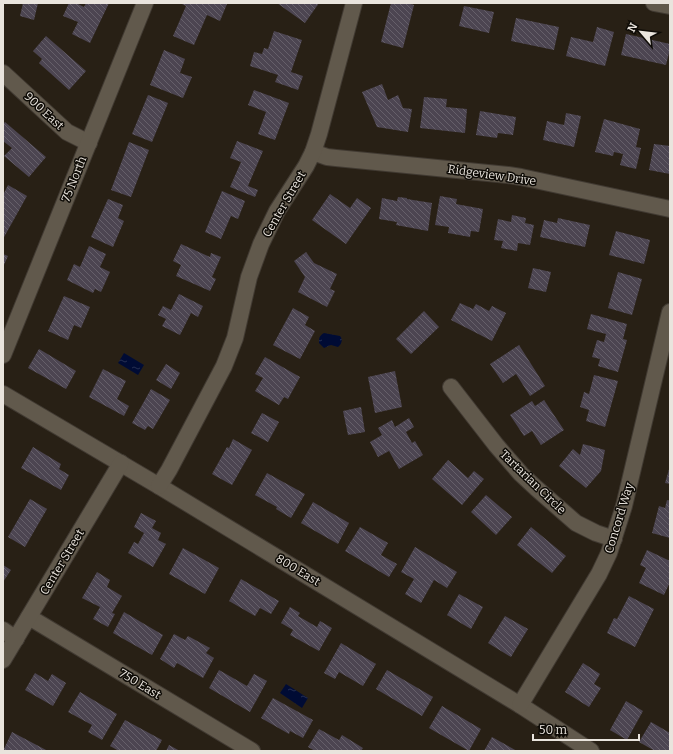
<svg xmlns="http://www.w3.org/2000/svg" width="673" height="754" viewBox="0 0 673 754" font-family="Bitter,serif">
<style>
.water{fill:url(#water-ripples)}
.building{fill:url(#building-back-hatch)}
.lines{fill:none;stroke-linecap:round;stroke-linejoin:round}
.minor-casing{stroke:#413a32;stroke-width:18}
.minor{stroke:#61594c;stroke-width:16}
.labels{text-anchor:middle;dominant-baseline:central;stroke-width:3;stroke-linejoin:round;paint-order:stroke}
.street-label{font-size:12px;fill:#e9e4dd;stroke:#0e0b06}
</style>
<defs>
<pattern id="water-ripples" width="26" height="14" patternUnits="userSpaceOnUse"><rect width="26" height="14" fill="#000b34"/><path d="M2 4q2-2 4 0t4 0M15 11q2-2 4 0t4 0" fill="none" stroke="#252e51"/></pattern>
<pattern id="building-back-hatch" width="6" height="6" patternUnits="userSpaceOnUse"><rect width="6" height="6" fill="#4c4551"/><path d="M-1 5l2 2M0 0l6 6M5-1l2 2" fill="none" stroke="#66606a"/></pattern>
</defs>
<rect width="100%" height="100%" fill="#282015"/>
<!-- water -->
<g class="water">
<path d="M324 333 340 336C343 339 342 344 338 347L331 345 324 348 319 343C319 338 319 336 324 333Z"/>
<path d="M124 353 144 365 138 375 118 363Z"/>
<path d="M286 684 308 698 302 708 280 693Z"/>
</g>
<!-- building -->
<g class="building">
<path d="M23 3H38L34 20 20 16Z"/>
<path d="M69 3H76L84 7 86 3H109L90 43 72 34 78 22 63 16Z"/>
<path d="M182 3H225L227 4 220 21 207 15 194 45 173 36 186 6 182 4Z"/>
<path d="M277 3H319L305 23Z"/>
<path d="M391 3H407L414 5 403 48 381 42Z"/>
<path d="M464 6 494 12 489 33 459 26Z"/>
<path d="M516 18 559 27 554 50 511 41Z"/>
<path d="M597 27 614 32 605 66 566 56 571 37 593 42Z"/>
<path d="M274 31 302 40 291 72 303 76 298 90 275 82 278 75 250 66 254 52 262 54 264 48 268 49Z"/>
<path d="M626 34 670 44V49L666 65 621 55Z"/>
<path d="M46 36 86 71 69 90 39 63 42 59 33 51Z"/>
<path d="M164 50 185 59 180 73 192 77 183 98 150 85Z"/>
<path d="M382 84 388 100 398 95 403 108 412 109 408 132 377 127 362 92Z"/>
<path d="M254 90 289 103 275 140 258 134 266 112 248 105Z"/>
<path d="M148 95 168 103 152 142 132 134Z"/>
<path d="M424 97 447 99 446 107 467 109 465 133 420 128Z"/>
<path d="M480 111 516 117 513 135 498 133 497 138 476 135Z"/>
<path d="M566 113 581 116 574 147 543 140 547 121 564 125Z"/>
<path d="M604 119 640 129 636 147 641 148 636 169 620 165 623 154 614 152 613 156 595 152Z"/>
<path d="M5 122 46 157 29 177 4 156 12 148 3 141V124Z"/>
<path d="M237 141 263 151 248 186 258 190 255 197 230 187 241 162 230 158Z"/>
<path d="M129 142 149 150 131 197 111 190Z"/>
<path d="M654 144 670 146V174L649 170Z"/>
<path d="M8 185 27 196 3 239V195Z"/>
<path d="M222 191 245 201 238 219 231 216 221 239 205 232Z"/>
<path d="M330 194 350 208 357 198 371 208 346 244 312 220Z"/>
<path d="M440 196 457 199 456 204 483 209 479 232 471 231 470 237 448 233 449 227 435 225Z"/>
<path d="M398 197 407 198V199L432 203 428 231 396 225 397 222 379 219 382 198 397 201Z"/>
<path d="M108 199 123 205 118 218 124 221 113 247 91 237Z"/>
<path d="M512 215 526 218 525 223 534 225 530 245 518 243 517 251 501 248 503 241 494 240 498 219 511 222Z"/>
<path d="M558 218 590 225 585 247 540 237 544 220 557 223Z"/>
<path d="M616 231 650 240 644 264 609 255Z"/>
<path d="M181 244 210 257 211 253 221 257 212 277 216 279 210 291 176 276 181 265 173 261Z"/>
<path d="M89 246 106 254 100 267 110 272 101 292 95 289 93 293 67 280 74 264 80 267Z"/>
<path d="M306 252 314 263 337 274 330 289 335 291 327 307 298 292 305 277 294 261Z"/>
<path d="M3 254 8 256 3 267Z"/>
<path d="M533 268 551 272 546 292 528 288Z"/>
<path d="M618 272 642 279 632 315 608 308Z"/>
<path d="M179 294 203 306 198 317 191 313 180 335 162 326 166 319 158 315 163 306 171 310Z"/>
<path d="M64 296 90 307 81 328 74 325 68 340 48 331Z"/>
<path d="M460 303 473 309 476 304 489 311 492 306 506 313 492 341 451 320Z"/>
<path d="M293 308 309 317 305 325 315 331 300 359 273 345Z"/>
<path d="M424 311 439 327 411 354 396 339Z"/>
<path d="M591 314 627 324 623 339 627 340 618 372 598 366 600 359 592 357 597 340 604 342 606 334 587 329Z"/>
<path d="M519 345 545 386 530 396 516 374 503 383 490 364Z"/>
<path d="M39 349 76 371 66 389 28 368Z"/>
<path d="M265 357 300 377 288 399 284 397 279 405 255 391 263 378 255 374Z"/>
<path d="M166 364 180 373 171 389 156 380Z"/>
<path d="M103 369 126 381 117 399 129 406 124 416 89 397Z"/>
<path d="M395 371 402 407 375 413 368 377Z"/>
<path d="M594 375 618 381 605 427 586 421 589 410 580 407 584 392 589 394Z"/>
<path d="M151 389 170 400 153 429 148 426 145 430 132 423Z"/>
<path d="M544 400 564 430 541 445 532 431 524 436 510 415 532 401 535 406Z"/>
<path d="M361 407 365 432 348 435 343 411Z"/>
<path d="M262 413 279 422 268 442 251 433Z"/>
<path d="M409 418 414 427 406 432 412 443 415 441 423 455 399 469 389 451 378 457 370 442 382 435 378 428 392 420 395 427Z"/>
<path d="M233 439 252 450 232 485 212 474 227 447 229 448Z"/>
<path d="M583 444 605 450 601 471 586 488 559 466 573 449 580 455Z"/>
<path d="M33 447 61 464 59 469 69 475 61 490 21 468Z"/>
<path d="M448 460 468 478 474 471 484 479 462 505 432 479Z"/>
<path d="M670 466V484L665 483Z"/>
<path d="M267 473 305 494 291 518 276 509 277 507 255 495Z"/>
<path d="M486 495 512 517 496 535 471 512Z"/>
<path d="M30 499 47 509 25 547 8 537Z"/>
<path d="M667 500 670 501V538L652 533 659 506 665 508Z"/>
<path d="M313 502 349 523 338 544 301 523Z"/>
<path d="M141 513 156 521 152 528 161 533 158 540 166 544 153 567 128 553 134 542 138 544 144 533 134 527Z"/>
<path d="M360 527 388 543 381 555 397 564 389 577 345 551Z"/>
<path d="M531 527 566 556 552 573 517 545Z"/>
<path d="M415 547 457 572 447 588 434 580 421 603 405 594 414 579 401 572Z"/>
<path d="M183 548 219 568 205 594 169 574Z"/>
<path d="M647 550 670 561V582L664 595 639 583 646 568 640 565Z"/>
<path d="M3 565 11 570 3 582Z"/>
<path d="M97 572 110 580 107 587 122 596 112 613 115 614 108 627 93 619 100 607 82 598Z"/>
<path d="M241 579 279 601 271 614 260 608 255 616 229 601Z"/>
<path d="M459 594 483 607 471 629 447 615Z"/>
<path d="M629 596 654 609 635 647 607 633 614 618 617 619Z"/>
<path d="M290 607 300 613 298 616 317 627 320 621 332 628 319 651 290 635 293 630 281 623Z"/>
<path d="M124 612 163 635 152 655 113 633Z"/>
<path d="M505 616 528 629 511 657 488 643Z"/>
<path d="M174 634 185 640 188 636 210 648 206 653 214 658 203 678 177 663 174 668 160 659Z"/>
<path d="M341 643 376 664 363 686 339 672 335 679 324 673Z"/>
<path d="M583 663 600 674 594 684 601 688 589 707 565 692Z"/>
<path d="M219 670 247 686 254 674 267 681 250 712 209 688Z"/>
<path d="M387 670 433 697 422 716 376 689Z"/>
<path d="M35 673 48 681 52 674 66 683 53 706 25 690Z"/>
<path d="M80 692 117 714 102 740 88 732 92 725 68 712Z"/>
<path d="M273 698 313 720 303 738 290 731 289 734 261 718Z"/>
<path d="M626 701 643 711 627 740 610 730Z"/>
<path d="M442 706 481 729 469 751 429 728Z"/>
<path d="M125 720 162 740 156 751H119L110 746Z"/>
<path d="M651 722 670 733V751H655L639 742Z"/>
<path d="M319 729 339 740 342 735 363 748 361 751H315L308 747Z"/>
<path d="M12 732 48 751H3Z"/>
<path d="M492 737 517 751H484Z"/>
<path d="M169 745 180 751H166Z"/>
</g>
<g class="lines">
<defs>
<g id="minor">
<path d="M654 3 670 6"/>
<path d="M3 73 67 132 89 143"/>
<path d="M313 152 327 157 336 158 508 175 521 177 670 209"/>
<path d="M3 355 145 3"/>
<path d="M451 387 496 445 521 474 536 488 576 523 596 533 614 539"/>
<path d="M3 394 159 486 520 705 591 751"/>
<path d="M159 486 169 470 224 366 235 338 249 277 261 244 277 211 306 166 313 152 319 134 354 3"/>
<path d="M29 617 252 751"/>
<path d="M3 630 16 639"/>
<path d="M3 660 121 463"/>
<path d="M520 705 599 574 609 553 624 506 670 312"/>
</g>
</defs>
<!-- minor casing -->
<use href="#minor" class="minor-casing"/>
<!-- minor -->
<use href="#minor" class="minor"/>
</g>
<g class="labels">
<!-- street labels -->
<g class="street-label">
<text transform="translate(44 111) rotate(43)">900 East</text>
<text transform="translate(492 175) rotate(8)">Ridgeview Drive</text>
<text transform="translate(74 179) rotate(-68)">75 North</text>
<text transform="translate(284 204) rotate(-60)">Center Street</text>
<text transform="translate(533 482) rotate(44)">Tartarian Circle</text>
<text transform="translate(619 518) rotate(-73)">Concord Way</text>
<text transform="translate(62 562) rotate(-59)">Center Street</text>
<text transform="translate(298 570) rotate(31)">800 East</text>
<text transform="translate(140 684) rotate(31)">750 East</text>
</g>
</g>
<!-- border -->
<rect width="673" height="754" fill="none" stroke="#e9e4dd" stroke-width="8"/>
<!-- north arrow -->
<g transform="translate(641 32) rotate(298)" stroke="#0e0b06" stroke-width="3" paint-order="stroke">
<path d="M0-3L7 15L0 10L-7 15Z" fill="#e9e4dd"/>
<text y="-6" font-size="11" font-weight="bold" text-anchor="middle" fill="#e9e4dd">N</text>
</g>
<!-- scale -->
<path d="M533 734v6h106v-6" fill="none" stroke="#e9e4dd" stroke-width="2"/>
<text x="539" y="734" font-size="12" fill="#e9e4dd" stroke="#0e0b06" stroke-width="3" paint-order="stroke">50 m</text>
</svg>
